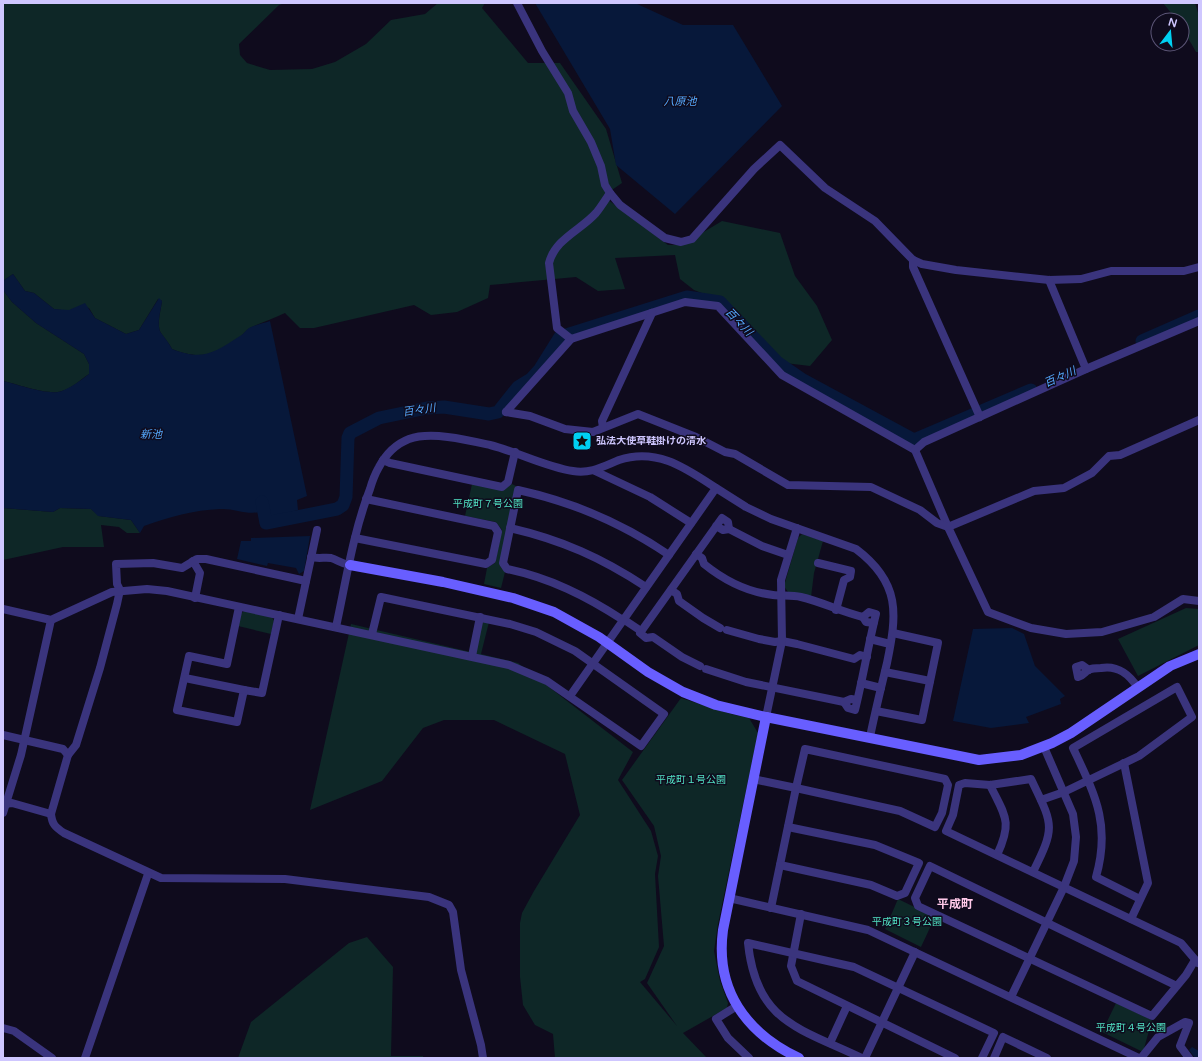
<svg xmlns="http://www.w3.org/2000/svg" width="1202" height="1061" viewBox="0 0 1202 1061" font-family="'Varela Round','Noto Sans JP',sans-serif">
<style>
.green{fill:#0e2727}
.water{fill:#07183a}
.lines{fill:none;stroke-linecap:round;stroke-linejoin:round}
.river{stroke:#07183a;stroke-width:13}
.street{stroke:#3a347d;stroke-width:8}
.secondary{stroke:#685eff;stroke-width:10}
.labels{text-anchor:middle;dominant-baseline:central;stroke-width:3;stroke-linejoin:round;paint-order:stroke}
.poi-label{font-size:10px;font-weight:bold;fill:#cfc7ff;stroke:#0f0b1d;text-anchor:start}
.park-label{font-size:10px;fill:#51e1c3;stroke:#0f0b1d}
.water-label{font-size:11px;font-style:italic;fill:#5af;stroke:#0f0b1d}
.quarter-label{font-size:12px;font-weight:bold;fill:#ffc9e9;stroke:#0f0b1d}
</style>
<rect width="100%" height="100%" fill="#0f0b1d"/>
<!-- green -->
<g class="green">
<path d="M3 3H285L279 5 239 44 240 55 247 63 270 70 312 69 335 62 366 44 391 20 425 14 438 3H485L482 8 528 63H560L606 129 622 183 603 196 668 245H682L722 221 780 233 795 276 817 306 832 340 810 366 785 363 762 353 722 301 694 290 680 279 675 255 615 258 625 289 598 291 576 277 490 285 488 298 457 312 431 315 414 305 314 328H300L285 313C273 319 262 322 250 328 247 329 244 334 241 336 216 354 202 361 172 349 169 343 165 339 161 333 156 325 161 310 162 301L158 299 139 330 126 334 95 318 89 308 79 307 69 311 54 309 34 293 25 291 13 274 3 281Z"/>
<path d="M1163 3H1195L1199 16V52H1196C1191 42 1182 31 1182 20H1177Z"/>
<path d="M3 290 12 302 36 323 84 354 89 364V374C80 380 72 388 62 391 48 396 18 384 3 381Z"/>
<path d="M472 484 503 490 512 484 516 486 500 564 505 572 501 588 484 584 487 568 495 563 502 530 496 522 465 516Z"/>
<path d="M3 508 53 512 60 508 91 509 99 516 131 520 140 533H127L119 527 101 525 104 547H63L3 560Z"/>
<path d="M802 534 823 541 814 573 811 597 788 592 784 586 798 538Z"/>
<path d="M1186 608 1199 609V645L1138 676 1118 639Z"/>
<path d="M245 611 272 617 274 621 271 634 238 626 241 613Z"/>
<path d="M482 620 489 622 481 654 518 663 633 752 618 780 651 831 658 856 655 874 659 947 645 979 640 982 677 1026 647 983 664 946 658 876 661 856 654 826 622 780 681 698 731 714 749 718 758 733 718 924 714 951 720 981 728 1003 727 1008 683 1033 707 1058H555L553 1034 535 1025 523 1005 520 977V923L522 913 534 891 580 815 565 754 494 720H444L423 728 382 781 310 810 351 624 475 653Z"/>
<path d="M898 899 935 917 921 947 885 929Z"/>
<path d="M367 937 393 967 391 1056H423V1058H238L251 1022 349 943Z"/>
<path d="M1116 1003 1152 1020 1143 1052 1102 1032Z"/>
</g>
<!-- water -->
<g class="water">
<path d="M535 3H635L683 25H733L782 106 675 214 616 165 610 129Z"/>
<path d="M13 274 25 291 34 293 54 309 69 310 85 303 95 318 126 334 139 330 159 298 162 301C161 310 156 325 161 333 165 338 169 343 172 349 202 361 214 353 240 336 244 334 246 330 249 328 255 325 264 323 270 321L307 496 297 500 298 510 262 521 260 512C246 515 234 508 220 509 194 510 169 517 144 526L140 533 131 520 98 516 91 509 60 508 53 512 3 508V381C17 384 48 396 62 391 72 387 81 380 89 374V364L84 354 36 323 12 302 3 290V281Z"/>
<path d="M310 536 304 571 299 574 296 568 268 563 267 566 237 559 241 541H251V538Z"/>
<path d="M1012 628 1024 634 1035 666 1065 696 1060 699 1061 704 1026 717 1029 723 991 728 953 721 973 629Z"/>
<path d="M1192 1047 1199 1051V1058H1195L1189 1050Z"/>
</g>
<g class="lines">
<!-- river -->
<g class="river">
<path d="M1142 341 1199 316"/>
<path d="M262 502 266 523 337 509 343 505 346 497 348 438 350 433 379 418 427 408 444 407 489 414 498 412 518 387 531 379 540 369 560 337 687 297 720 302 777 362 803 380 914 440 1031 390"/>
</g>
<!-- street -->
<g class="street">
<path d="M517 3 542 51 568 93 573 111 591 142 601 166 605 185 610 193 620 205 665 238 681 242 692 239 754 169 780 145 825 188 875 221 913 260 922 264 956 270 1049 280 1081 279 1111 271H1184L1199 267"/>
<path d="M913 260V267L980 417"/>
<path d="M1049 280 1086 369"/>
<path d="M571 339 557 328 549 263C555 239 581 230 596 213 601 207 605 200 610 193"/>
<path d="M506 412 571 339 685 302 718 306 782 375 915 450 948 527 988 612 1031 628 1066 634 1102 632 1154 617 1183 599 1199 601"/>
<path d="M506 412 530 416 565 429 593 432 638 414 696 437 725 452 735 454 788 485 871 487 920 510 937 523 948 527 1034 491 1064 488 1092 473 1109 456 1120 455 1199 420"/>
<path d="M603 427 602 421 652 313"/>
<path d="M915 450 924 442 1086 369 1199 321"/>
<path d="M383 460 390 463 502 487 508 482 515 452"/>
<path d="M595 471 650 497 691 523"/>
<path d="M716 488 746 507 771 519 856 549C901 583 897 614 887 663 881 688 875 712 870 737"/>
<path d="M510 528C562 540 602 558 646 587"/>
<path d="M729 529 762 546 788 555"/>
<path d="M355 538 486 564 492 560 498 532 494 526 366 499"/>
<path d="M696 554 702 558 704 564C725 581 746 592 773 595 782 596 792 595 801 597 822 602 842 612 863 617"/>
<path d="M311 557C318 559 325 557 331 558 338 560 341 564 350 565"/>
<path d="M193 561 200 573 195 598"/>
<path d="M818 563 851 571 850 577 844 580 836 610"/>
<path d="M306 581 206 559H197L182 568 153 563 116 564 117 584 120 590 117 604 100 668 76 745 68 755 51 814C52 824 55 827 64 833L161 878 285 879 429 897 449 905 453 912 461 970 481 1045 483 1058"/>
<path d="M671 590 677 594 679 601 703 618 720 628"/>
<path d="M239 607 227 664 189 656 177 710 237 722 244 690 262 693 279 615"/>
<path d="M3 609 51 620 112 592 147 589 167 591 509 665 547 681 641 746 664 714 575 651 536 632 510 624 381 597 372 634"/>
<path d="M298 619 317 530"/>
<path d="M623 619 641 631"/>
<path d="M623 620C586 596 550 578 507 569L503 563 518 490C573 502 622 523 669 555"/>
<path d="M336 627C346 581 353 533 370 489 372 482 375 474 379 467 386 454 396 444 409 439 431 431 468 440 490 445 518 452 546 467 573 471 591 474 604 466 619 460 657 447 687 469 716 488L570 696"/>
<path d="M727 630 759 639 775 642 782 641 797 644 854 659 860 655 867 657"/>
<path d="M870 639 890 644"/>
<path d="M472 656 480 617"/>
<path d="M700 666 682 657 653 637 646 638 640 633 722 518 728 522 729 529 723 530 716 526"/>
<path d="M706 669 746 682 844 702"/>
<path d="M1089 670 1082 665 1076 667 1078 677C1083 676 1084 673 1088 670 1092 668 1097 668 1101 668 1118 665 1129 674 1138 688"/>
<path d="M885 672 930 681"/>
<path d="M185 678 244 690"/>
<path d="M861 683 881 688"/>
<path d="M857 700 851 699 844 702 848 708 855 710C863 678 868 646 876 614L869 612 863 617 866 622 874 623"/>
<path d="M876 711 922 720 938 643 893 633"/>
<path d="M766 717 782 641 781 580 797 528"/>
<path d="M3 735 63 749 68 755"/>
<path d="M805 749 945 779 948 785 942 813 935 827 900 811 796 788Z"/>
<path d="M1124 763 1148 883 1131 919"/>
<path d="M753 779 796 788 771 908"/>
<path d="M990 785C1005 816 1013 821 997 855"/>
<path d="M1041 800 1064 792 1139 756 1192 717 1177 687 1073 748C1095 795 1111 824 1096 877L1140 899"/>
<path d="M5 804 12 803 51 814"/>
<path d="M3 813 21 755 51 620"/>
<path d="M780 865 871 885 897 896 905 893 919 863 875 845 788 827"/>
<path d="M1033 872C1056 826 1053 825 1031 779L990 785 965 783 959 785 953 815 946 831 1181 943 1198 963"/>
<path d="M729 898 868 930 1139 1058"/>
<path d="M801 914 791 966 797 981 955 1058"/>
<path d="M1177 986 930 866 915 898 918 906 1152 1016 1186 975 1195 960"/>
<path d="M1011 997 1064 887 1074 861 1076 837 1073 814 1044 747"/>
<path d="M737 1006 716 1019 728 1038 749 1058"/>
<path d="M3 1028 14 1031 52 1058"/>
<path d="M830 1043 847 1006"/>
<path d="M85 1058 148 874"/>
<path d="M862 1058C799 1028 756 1022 748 943L854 967 994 1033 982 1058"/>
<path d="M865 1058 915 952"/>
<path d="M994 1058 1003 1037 1047 1058"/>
<path d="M1141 1058 1158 1037 1185 1022 1189 1023 1180 1046 1189 1058"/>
</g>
<!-- secondary -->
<g class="secondary">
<path d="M350 565 443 582 513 598 554 612 599 637 648 672 683 692 716 705 766 717 979 760 1021 755 1052 743 1071 733 1170 666 1199 654"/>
<path d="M766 717 723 930C715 990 746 1033 799 1058"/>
</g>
</g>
<!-- icons -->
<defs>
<symbol id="sight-square" viewBox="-11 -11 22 22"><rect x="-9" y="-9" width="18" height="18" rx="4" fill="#00d0f2" stroke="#0f0b1d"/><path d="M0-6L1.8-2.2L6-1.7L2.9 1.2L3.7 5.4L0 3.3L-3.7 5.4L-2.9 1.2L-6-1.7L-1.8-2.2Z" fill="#111"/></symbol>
</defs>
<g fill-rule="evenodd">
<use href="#sight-square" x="571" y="430" width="22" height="22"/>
</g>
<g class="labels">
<!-- poi labels -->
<g class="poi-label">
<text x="596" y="441">弘法大使草鞋掛けの清水</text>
</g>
<!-- park labels -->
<g class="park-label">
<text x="488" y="504">平成町７号公園</text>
<text x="691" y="780">平成町１号公園</text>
<text x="907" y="922">平成町３号公園</text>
<text x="1131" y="1028">平成町４号公園</text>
</g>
<!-- water labels -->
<g class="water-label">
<text x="680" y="101">八原池</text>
<text transform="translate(739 322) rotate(46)">百々川</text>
<text transform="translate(1060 377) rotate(-24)">百々川</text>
<text transform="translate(419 410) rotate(-8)">百々川</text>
<text x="151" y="434">新池</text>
</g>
<!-- quarter labels -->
<g class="quarter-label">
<text x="955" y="904">平成町</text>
</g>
</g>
<!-- border -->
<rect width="1202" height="1061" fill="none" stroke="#cfc7ff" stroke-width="8"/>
<!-- north arrow -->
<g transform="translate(1170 32) rotate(16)"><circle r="19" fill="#0f0b1d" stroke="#5c5677"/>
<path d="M0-3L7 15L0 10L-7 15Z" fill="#00d0f2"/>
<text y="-6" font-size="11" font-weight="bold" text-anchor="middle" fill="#cfc7ff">N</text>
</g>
</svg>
